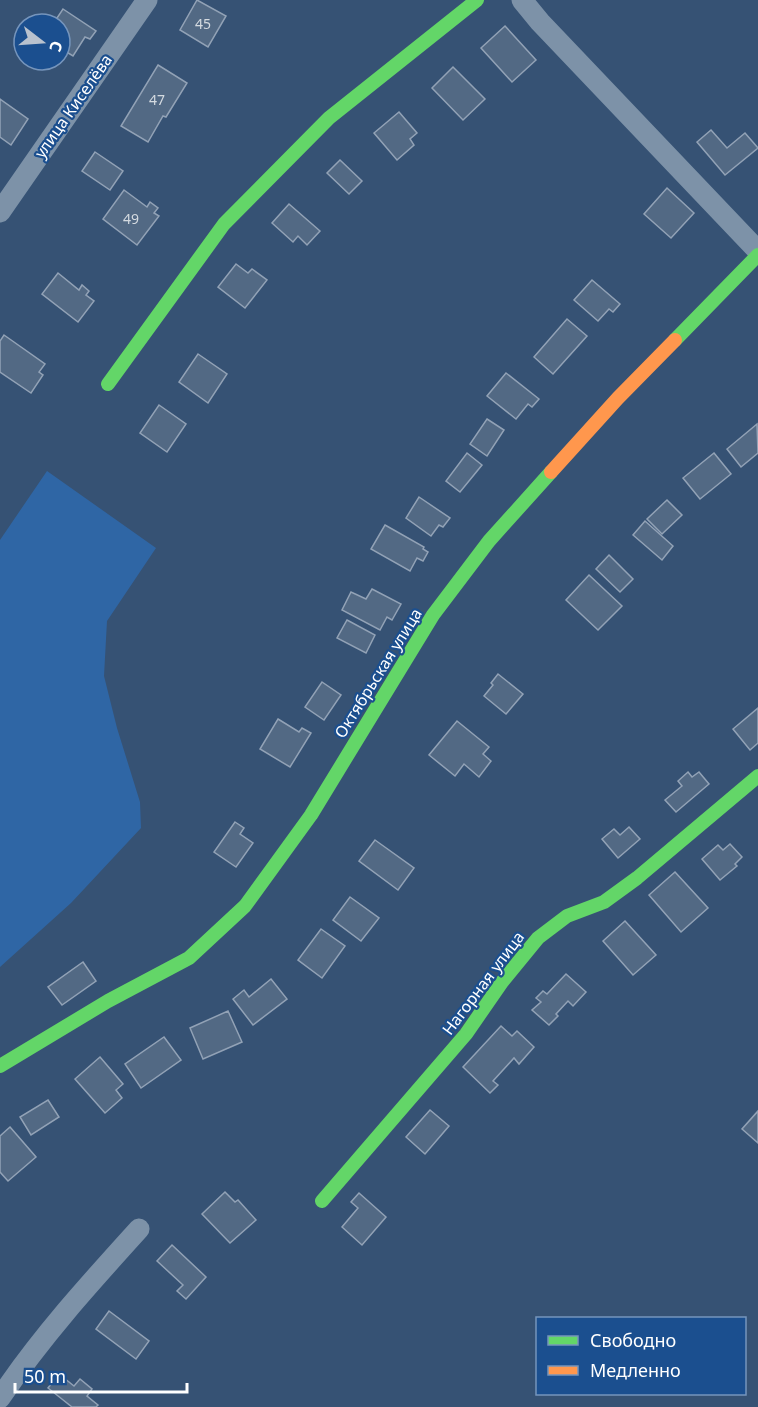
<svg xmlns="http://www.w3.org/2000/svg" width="758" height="1407" viewBox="0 0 758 1407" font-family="'Noto Sans',sans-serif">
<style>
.green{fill:#2f66a5}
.building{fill:#526984;stroke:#92a2b6;stroke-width:1.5}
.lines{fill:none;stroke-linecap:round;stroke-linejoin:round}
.street{stroke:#7d92a8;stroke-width:21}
.fast{stroke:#63d668;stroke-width:14}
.slow{stroke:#ff974d;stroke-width:14}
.labels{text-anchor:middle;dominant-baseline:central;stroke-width:4.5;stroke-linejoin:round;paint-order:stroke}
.number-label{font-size:14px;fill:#d4dae0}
.street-label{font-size:16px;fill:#fff;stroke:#1b4f8f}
</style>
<rect width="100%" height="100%" fill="#365274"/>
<!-- green -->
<path class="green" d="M47 471 156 548 107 621 104 676 117 728 140 802 141 828 71 903 0 967V540Z"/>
<!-- building -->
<g class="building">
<path d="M197 0 226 16 208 47 180 30Z"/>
<path d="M63 9 96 31 90 39 85 37 73 56 60 48V24H53Z"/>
<path d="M505 26 536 60 512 82 481 48Z"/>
<path d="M158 65 187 83 166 117 163 116 148 142 121 126Z"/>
<path d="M453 67 485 99 463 120 432 88Z"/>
<path d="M0 99 28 119 11 145 0 137Z"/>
<path d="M399 112 417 133 410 139 414 145 397 160 374 133Z"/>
<path d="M711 130 727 148 745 133 758 148 725 175 697 142Z"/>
<path d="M95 152 123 171 110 190 82 171Z"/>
<path d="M340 160 362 181 349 194 327 173Z"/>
<path d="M667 188 694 213 671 238 644 214Z"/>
<path d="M124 190 147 207 150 202 158 208 154 213 159 216 137 245 103 219Z"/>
<path d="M289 204 320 231 307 245 298 236 293 242 272 223Z"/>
<path d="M236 264 248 273 252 269 267 280 245 308 218 287Z"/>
<path d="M58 273 79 290 82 285 89 291 86 295 94 301 78 322 42 294Z"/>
<path d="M592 280 620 304 613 312 609 309 598 321 574 300Z"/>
<path d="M567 319 587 336 553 374 534 357Z"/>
<path d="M4 335 45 364 39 372 43 375 31 393 0 372V341Z"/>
<path d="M198 354 227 374 208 403 179 382Z"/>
<path d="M506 373 539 399 532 407 528 404 516 419 487 396Z"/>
<path d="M159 405 186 424 167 452 140 433Z"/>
<path d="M487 419 504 430 487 456 470 444Z"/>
<path d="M757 424 758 453 741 467 727 449Z"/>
<path d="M467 453 482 465 460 492 446 481Z"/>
<path d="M714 453 731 474 700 499 683 478Z"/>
<path d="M419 497 450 518 443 527 439 525 431 536 406 518Z"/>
<path d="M667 500 682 515 662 534 647 519Z"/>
<path d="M645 521 673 546 662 560 633 535Z"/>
<path d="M385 525 424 547 423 549 428 552 423 561 417 558 410 571 371 549Z"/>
<path d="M609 555 633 579 620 592 596 569Z"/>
<path d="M589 575 622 606 598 630 566 600Z"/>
<path d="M372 589 401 604 392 620 387 617 380 630 342 610 351 592 366 599Z"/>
<path d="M347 620 375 635 366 653 337 638Z"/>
<path d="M498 674 523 694 506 714 484 696 493 685 491 683Z"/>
<path d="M322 682 341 695 324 720 305 707Z"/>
<path d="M758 708V743L750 750 733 729Z"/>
<path d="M278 719 299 732 302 728 311 733 290 767 260 749Z"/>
<path d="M457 721 489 747 483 754 491 761 479 777 464 764 455 776 429 755Z"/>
<path d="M688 772 692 777 699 772 709 784 676 812 665 800 682 786 678 781Z"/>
<path d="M235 822 244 828 240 834 253 843 236 867 214 852Z"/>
<path d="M629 827 640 839 618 858 602 839 614 829 620 835Z"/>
<path d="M375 840 414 868 398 890 359 861Z"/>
<path d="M730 844 742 857 735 864 737 866 720 880 702 859 718 845 723 850Z"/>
<path d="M675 872 708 908 681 932 649 895Z"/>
<path d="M350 897 379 918 361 941 333 920Z"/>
<path d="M625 921 656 955 633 975 603 941Z"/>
<path d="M321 929 345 946 322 978 298 960Z"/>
<path d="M83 962 96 981 62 1005 48 987Z"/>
<path d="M566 974 586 992 573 1006 568 1001 556 1014 558 1016 549 1025 532 1010 541 1002 536 998 543 991 547 994Z"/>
<path d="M271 979 287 999 253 1025 233 999 244 990 249 997Z"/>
<path d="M228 1011 242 1042 203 1059 190 1028Z"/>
<path d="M501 1026 512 1036 517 1031 534 1047 519 1064 514 1058 493 1081 498 1085 490 1093 463 1067Z"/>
<path d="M164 1037 181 1060 141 1088 125 1064Z"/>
<path d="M100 1057 123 1084 116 1090 122 1098 105 1113 75 1079Z"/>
<path d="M48 1100 59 1117 31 1135 20 1117Z"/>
<path d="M430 1110 449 1126 425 1154 406 1137Z"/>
<path d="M758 1111V1143L742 1129Z"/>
<path d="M10 1127 36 1157 8 1181 0 1172V1136Z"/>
<path d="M225 1192 235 1202 238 1200 256 1220 230 1243 202 1214Z"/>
<path d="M359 1193 386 1217 362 1245 342 1227 358 1208 351 1202Z"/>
<path d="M172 1245 206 1277 186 1299 177 1291 183 1285 157 1261Z"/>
<path d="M109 1311 149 1341 136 1359 96 1329Z"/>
<path d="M59 1374 74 1386 80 1379 92 1389 87 1396 98 1405 96 1407H72L48 1388Z"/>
</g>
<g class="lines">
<!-- street -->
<g class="street">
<path d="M522 0 540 22 758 251"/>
<path d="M0 212 147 0"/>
<path d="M0 1398C41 1337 90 1283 139 1229"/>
</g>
<!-- fast -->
<g class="fast">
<path d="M675 340 758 255"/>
<path d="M108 384 224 224 329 118 477 0"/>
<path d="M0 1066 108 1001 189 958 245 906 311 815 433 615 489 541 551 472"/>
<path d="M322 1201 466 1034 502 982 538 938 567 916 604 902 637 878 758 776"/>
</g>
<!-- slow -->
<path class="slow" d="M551 472 618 398 675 340"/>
</g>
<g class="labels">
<!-- number labels -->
<g class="number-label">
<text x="203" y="23">45</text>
<text x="157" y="99">47</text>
<text x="131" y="218">49</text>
</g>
<!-- street labels -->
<g class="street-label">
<text transform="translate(73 106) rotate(-55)">улица Киселёва</text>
<text transform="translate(378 673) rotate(-58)">Октябрьская улица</text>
<text transform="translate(483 983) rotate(-53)">Нагорная улица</text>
</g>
</g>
<!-- legend -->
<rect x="536" y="1317" width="210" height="78" fill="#1b4f8f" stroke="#7695bc" stroke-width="1.5"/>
<rect x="548" y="1336" width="30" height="9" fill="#63d668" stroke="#7695bc" stroke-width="1.5"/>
<text x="590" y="1347" font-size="18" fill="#ffffff">Свободно</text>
<rect x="548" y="1366" width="30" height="9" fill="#ff974d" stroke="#7695bc" stroke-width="1.5"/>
<text x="590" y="1377" font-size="18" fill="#ffffff">Медленно</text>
<!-- north arrow -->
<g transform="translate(42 42) rotate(107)"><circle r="28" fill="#1b4f8f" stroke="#7695bc" stroke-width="1.5"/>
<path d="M0-4.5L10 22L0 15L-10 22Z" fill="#b9c2ce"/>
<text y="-9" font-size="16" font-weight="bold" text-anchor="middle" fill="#ffffff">С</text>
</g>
<!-- scale -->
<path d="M15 1383v9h172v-9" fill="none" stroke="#ffffff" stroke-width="3"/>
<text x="24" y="1383" font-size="18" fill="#ffffff" stroke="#1b4f8f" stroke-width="4.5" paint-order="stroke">50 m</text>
</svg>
